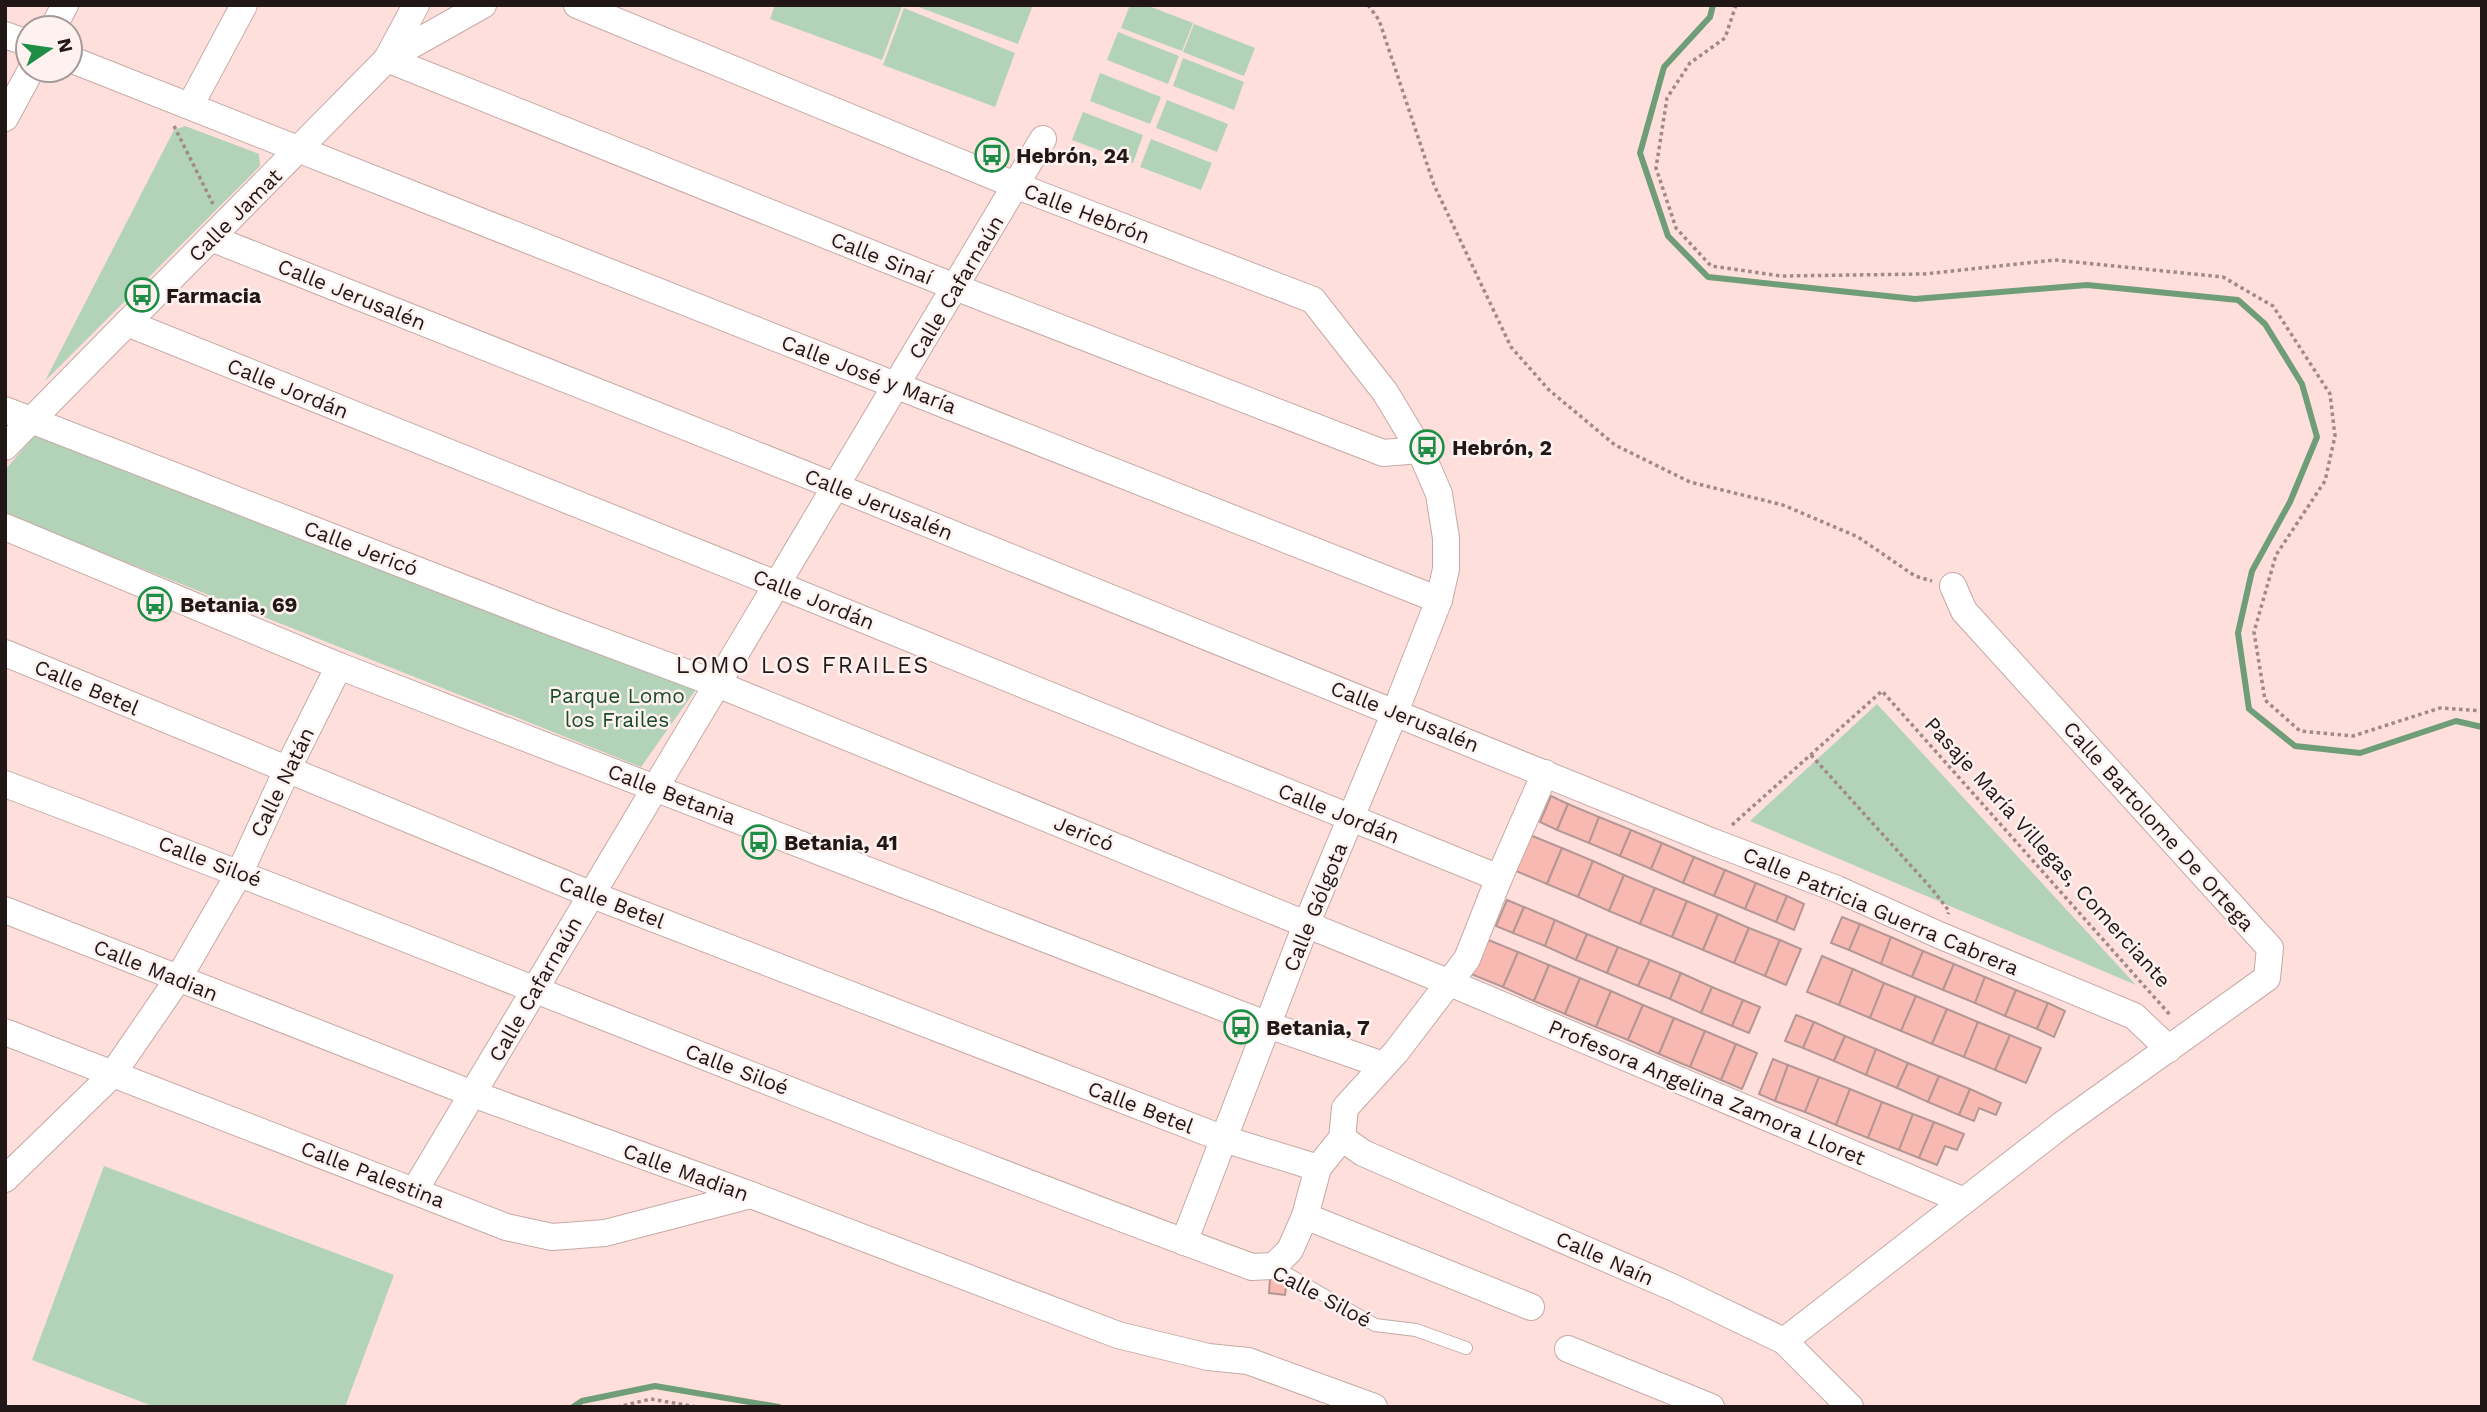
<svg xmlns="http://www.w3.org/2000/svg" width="2487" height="1412" viewBox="0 0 2487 1412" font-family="'Work Sans',sans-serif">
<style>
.green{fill:#b2d3b8}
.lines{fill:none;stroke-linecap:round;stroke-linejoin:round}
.stream{stroke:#6e9d78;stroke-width:6}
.building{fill:#f9b9b3;stroke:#b49794;stroke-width:2}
.service-casing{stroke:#c6a9a5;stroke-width:14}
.minor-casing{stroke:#c6a9a5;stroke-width:28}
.path{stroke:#a08987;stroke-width:3.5;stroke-dasharray:3.5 3.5;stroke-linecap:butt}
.service{stroke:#fff;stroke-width:12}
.minor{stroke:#fff;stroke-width:26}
.labels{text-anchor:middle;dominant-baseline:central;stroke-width:5;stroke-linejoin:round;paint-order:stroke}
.poi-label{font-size:21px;font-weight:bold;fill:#211716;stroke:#fef2f0;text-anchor:start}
.street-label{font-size:21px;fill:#211716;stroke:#fef2f0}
.park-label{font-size:21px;fill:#174c27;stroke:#fef2f0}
.neighbourhood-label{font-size:23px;letter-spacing:2px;fill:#211716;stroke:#fef2f0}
</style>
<rect width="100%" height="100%" fill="#fedfdc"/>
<!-- green -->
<g class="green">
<path d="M775 5H900L902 6 882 60 770 19Z"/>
<path d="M913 5H1033L1018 44Z"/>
<path d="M1130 5H1146L1193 23 1182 51 1121 28Z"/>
<path d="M904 8 1015 53 995 107 883 65Z"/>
<path d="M1194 24 1255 48 1244 76 1183 52Z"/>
<path d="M1118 32 1179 56 1168 84 1107 60Z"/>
<path d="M1183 58 1244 82 1234 110 1173 86Z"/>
<path d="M1100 73 1161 97 1150 124 1090 101Z"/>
<path d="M1167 100 1228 124 1217 152 1156 128Z"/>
<path d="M1083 112 1143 135 1133 163 1072 140Z"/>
<path d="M185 126 259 154 260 166 45 381 174 130Z"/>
<path d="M1151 139 1212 163 1201 190 1140 167Z"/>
<path d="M35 435 697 688 641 767 5 514V470Z"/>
<path d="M1877 704 2136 985 1750 821Z"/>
<path d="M104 1166 394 1275 345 1407H155L32 1360Z"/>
</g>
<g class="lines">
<!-- stream -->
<g class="stream">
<path d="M1713 5 1710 17 1664 67 1640 153 1668 236 1708 277 1915 299 2087 285 2238 300 2265 324 2302 384 2317 437 2290 502 2252 571 2238 633 2249 709 2295 746 2360 753 2456 721 2482 727"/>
<path d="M573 1407 582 1401 655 1386 779 1407"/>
</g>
</g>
<!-- building -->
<g class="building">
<path d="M1551 796 1568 804 1557 830 1540 822Z"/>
<path d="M1568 804 1599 817 1589 843 1557 830Z"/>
<path d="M1599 817 1631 830 1620 856 1589 843Z"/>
<path d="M1631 830 1662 843 1651 869 1620 856Z"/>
<path d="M1530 835 1562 848 1547 884 1516 871Z"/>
<path d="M1662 843 1694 857 1683 883 1651 869Z"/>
<path d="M1562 848 1593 861 1578 897 1547 884Z"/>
<path d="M1694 857 1725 870 1714 896 1683 883Z"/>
<path d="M1593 861 1624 875 1609 911 1578 897Z"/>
<path d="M1725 870 1756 883 1745 909 1714 896Z"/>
<path d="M1624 875 1655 888 1640 924 1609 911Z"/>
<path d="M1756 883 1787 896 1776 922 1745 909Z"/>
<path d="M1655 888 1687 901 1672 937 1640 924Z"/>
<path d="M1787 896 1804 904 1794 930 1776 922Z"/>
<path d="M1507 900 1524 907 1513 933 1496 926Z"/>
<path d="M1687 901 1718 914 1703 950 1672 937Z"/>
<path d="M1524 907 1555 920 1545 946 1513 933Z"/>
<path d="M1718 914 1749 928 1734 963 1703 950Z"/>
<path d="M1842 917 1860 924 1849 950 1831 943Z"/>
<path d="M1555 920 1587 934 1576 960 1545 946Z"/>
<path d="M1860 924 1891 937 1881 964 1849 950Z"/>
<path d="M1749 928 1780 940 1765 976 1734 963Z"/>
<path d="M1587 934 1618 947 1607 973 1576 960Z"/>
<path d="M1891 937 1923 951 1912 977 1881 964Z"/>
<path d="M1486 939 1518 952 1503 987 1471 974Z"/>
<path d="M1780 940 1801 949 1786 985 1765 976Z"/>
<path d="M1618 947 1650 960 1638 986 1607 973Z"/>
<path d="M1923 951 1954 964 1943 990 1912 977Z"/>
<path d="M1518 952 1549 965 1534 1001 1503 987Z"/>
<path d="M1822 956 1853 969 1839 1005 1807 992Z"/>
<path d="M1650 960 1681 973 1670 999 1638 986Z"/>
<path d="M1954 964 1985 977 1975 1003 1943 990Z"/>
<path d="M1549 965 1580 978 1565 1014 1534 1001Z"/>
<path d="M1853 969 1884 983 1870 1018 1839 1005Z"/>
<path d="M1681 973 1712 987 1701 1013 1670 999Z"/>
<path d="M1985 977 2016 990 2005 1016 1975 1003Z"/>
<path d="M1580 978 1611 991 1596 1027 1565 1014Z"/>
<path d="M1884 983 1916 996 1901 1031 1870 1018Z"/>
<path d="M1712 987 1743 1000 1732 1026 1701 1013Z"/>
<path d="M2016 990 2048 1003 2037 1029 2005 1016Z"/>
<path d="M1611 991 1643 1005 1628 1040 1596 1027Z"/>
<path d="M1916 996 1947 1009 1932 1044 1901 1031Z"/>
<path d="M1743 1000 1760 1007 1749 1033 1732 1026Z"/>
<path d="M2048 1003 2065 1011 2054 1037 2037 1029Z"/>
<path d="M1643 1005 1674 1018 1659 1054 1628 1040Z"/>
<path d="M1947 1009 1978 1022 1964 1057 1932 1044Z"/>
<path d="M1796 1015 1814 1022 1803 1048 1785 1041Z"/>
<path d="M1674 1018 1705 1031 1690 1067 1659 1054Z"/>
<path d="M1814 1022 1845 1036 1834 1061 1803 1048Z"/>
<path d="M1978 1022 2010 1035 1995 1070 1964 1057Z"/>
<path d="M1705 1031 1736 1044 1721 1080 1690 1067Z"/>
<path d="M2010 1035 2041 1048 2026 1083 1995 1070Z"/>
<path d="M1845 1036 1876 1049 1866 1075 1834 1061Z"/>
<path d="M1736 1044 1757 1053 1742 1089 1721 1080Z"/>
<path d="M1876 1049 1908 1063 1897 1088 1866 1075Z"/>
<path d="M1773 1059 1788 1065 1775 1101 1759 1094Z"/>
<path d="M1908 1063 1939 1076 1928 1102 1897 1088Z"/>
<path d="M1788 1065 1819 1077 1805 1112 1775 1101Z"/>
<path d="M1939 1076 1970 1089 1959 1115 1928 1102Z"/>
<path d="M1819 1077 1850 1089 1836 1125 1805 1112Z"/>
<path d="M1850 1089 1882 1102 1868 1138 1836 1125Z"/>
<path d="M1970 1089 2001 1103 1996 1115 1979 1108 1974 1121 1959 1115Z"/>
<path d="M1882 1102 1913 1114 1899 1150 1868 1138Z"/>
<path d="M1913 1114 1934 1122 1919 1158 1899 1150Z"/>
<path d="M1934 1122 1964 1134 1957 1150 1945 1146 1937 1165 1919 1158Z"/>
<path d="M1270 1278 1287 1280 1285 1295 1269 1293Z"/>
</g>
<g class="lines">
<defs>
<path id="service" d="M1274 1266 1375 1325 1416 1330 1466 1348"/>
<g id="minor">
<path d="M416 5 387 59 955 287 1383 453 1420 450"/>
<path d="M577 5 1017 186 1313 300 1385 392 1420 450 1439 494 1446 538V569L1439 600 1395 712 1306 925 1184 1242"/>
<path d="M53 28 65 5"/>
<path d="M5 35 28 43"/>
<path d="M70 59 1439 600"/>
<path d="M190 106 244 5"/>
<path d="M5 118 31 70"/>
<path d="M211 238 837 487 1713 842 1837 889 1939 935 2134 1016 2169 1049"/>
<path d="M127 323 776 584 1499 878"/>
<path d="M5 410 556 624 717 684 1450 983 1964 1201"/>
<path d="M5 447 387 59 483 5"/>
<path d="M5 527 339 666 1268 1025 1383 1065"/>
<path d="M5 653 590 894 1224 1139 1318 1168"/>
<path d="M5 784C423 941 834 1113 1252 1267L1274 1266 1290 1250 1305 1216 1318 1168 1342 1138 1345 1108 1396 1052 1467 959 1499 878 1545 773"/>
<path d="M5 910 473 1094 751 1195 1118 1335 1208 1357 1248 1361 1374 1407"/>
<path d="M5 1032 506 1227 552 1237 605 1233 751 1195"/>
<path d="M1342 1138 1363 1153 1674 1288 1784 1341 1850 1407"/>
<path d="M5 1179 112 1075 178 979 240 872 287 770 339 666"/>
<path d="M415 1190 1043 139"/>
<path d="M1305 1216 1531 1307"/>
<path d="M1784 1341 2063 1124 2267 978 2270 948 1964 611 1953 586"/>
<path d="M1568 1349 1711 1407"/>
</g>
</defs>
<!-- service casing -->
<use href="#service" class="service-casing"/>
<!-- minor casing -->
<use href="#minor" class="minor-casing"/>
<!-- path -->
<g class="path">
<path d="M1368 5 1379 20 1434 185 1511 347 1549 390 1615 445 1690 482 1783 505 1858 537 1915 576 1932 581"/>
<path d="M1736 5 1725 38 1690 63 1667 98 1656 168 1676 228 1711 266 1781 276 1924 274 2055 260 2223 277 2273 306 2330 394 2335 436 2325 481 2276 555 2254 632 2265 700 2300 731 2353 736 2440 708 2482 711"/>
<path d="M174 126 213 204"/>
<path d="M1811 755 1932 889 1949 911 1948 914"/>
<path d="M1732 825 1882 691 2171 1016"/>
<path d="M617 1407 651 1399 697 1407"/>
</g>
<!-- service -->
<use href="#service" class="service"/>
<!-- minor -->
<use href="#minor" class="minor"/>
</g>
<!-- icons -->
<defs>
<symbol id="bus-ring" viewBox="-11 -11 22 22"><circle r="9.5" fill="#fef2f0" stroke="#1e8e46" stroke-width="1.5"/><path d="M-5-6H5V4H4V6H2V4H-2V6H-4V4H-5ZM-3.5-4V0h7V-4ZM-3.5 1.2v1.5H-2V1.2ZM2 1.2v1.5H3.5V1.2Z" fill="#1e8e46"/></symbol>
</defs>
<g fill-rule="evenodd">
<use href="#bus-ring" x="973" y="136" width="38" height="38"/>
<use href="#bus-ring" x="123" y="276" width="38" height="38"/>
<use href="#bus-ring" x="1408" y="428" width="38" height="38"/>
<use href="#bus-ring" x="136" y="585" width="38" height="38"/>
<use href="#bus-ring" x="740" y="823" width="38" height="38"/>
<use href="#bus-ring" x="1222" y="1008" width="38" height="38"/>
</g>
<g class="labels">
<!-- poi labels -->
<g class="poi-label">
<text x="1016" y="155">Hebrón, 24</text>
<text x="166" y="295">Farmacia</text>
<text x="1452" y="447">Hebrón, 2</text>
<text x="180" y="604">Betania, 69</text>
<text x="784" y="842">Betania, 41</text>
<text x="1266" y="1027">Betania, 7</text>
</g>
<!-- street labels -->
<g class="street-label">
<text transform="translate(1087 213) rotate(21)">Calle Hebrón</text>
<text transform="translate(235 215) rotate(-45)">Calle Jamat</text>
<text transform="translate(882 258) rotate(22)">Calle Sinaí</text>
<text transform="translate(956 287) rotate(-59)">Calle Cafarnaún</text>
<text transform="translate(352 294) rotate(22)">Calle Jerusalén</text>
<text transform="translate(869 374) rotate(21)">Calle José y María</text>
<text transform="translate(288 388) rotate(22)">Calle Jordán</text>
<text transform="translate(879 504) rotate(22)">Calle Jerusalén</text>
<text transform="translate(361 548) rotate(21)">Calle Jericó</text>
<text transform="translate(814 599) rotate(22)">Calle Jordán</text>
<text transform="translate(87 687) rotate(23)">Calle Betel</text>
<text transform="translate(1405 716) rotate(22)">Calle Jerusalén</text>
<text transform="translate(282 782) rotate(-64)">Calle Natán</text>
<text transform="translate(672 794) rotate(21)">Calle Betania</text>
<text transform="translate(1339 813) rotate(22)">Calle Jordán</text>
<text transform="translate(2159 826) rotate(48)">Calle Bartolome De Ortega</text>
<text transform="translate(1084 833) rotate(22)">Jericó</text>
<text transform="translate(2048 852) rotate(48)">Pasaje María Villegas, Comerciante</text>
<text transform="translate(210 861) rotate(21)">Calle Siloé</text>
<text transform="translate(612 902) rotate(21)">Calle Betel</text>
<text transform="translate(1315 907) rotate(-68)">Calle Gólgota</text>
<text transform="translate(1881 911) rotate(23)">Calle Patricia Guerra Cabrera</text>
<text transform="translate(156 970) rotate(22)">Calle Madian</text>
<text transform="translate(535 989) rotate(-60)">Calle Cafarnaún</text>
<text transform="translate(737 1069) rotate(21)">Calle Siloé</text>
<text transform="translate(1707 1092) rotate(23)">Profesora Angelina Zamora Lloret</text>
<text transform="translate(1141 1107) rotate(21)">Calle Betel</text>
<text transform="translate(686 1172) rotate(20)">Calle Madian</text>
<text transform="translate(373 1174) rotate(21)">Calle Palestina</text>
<text transform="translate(1605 1258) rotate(24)">Calle Naín</text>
<text transform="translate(1322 1296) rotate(28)">Calle Siloé</text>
</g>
<!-- park labels -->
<g class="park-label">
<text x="617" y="695">Parque Lomo<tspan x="617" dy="24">los Frailes</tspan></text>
</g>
<!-- neighbourhood labels -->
<g class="neighbourhood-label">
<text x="803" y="665">LOMO LOS FRAILES</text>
</g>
</g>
<!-- border -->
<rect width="2487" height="1412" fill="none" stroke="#211716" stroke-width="14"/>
<!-- north arrow -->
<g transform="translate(49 49) rotate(77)"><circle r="33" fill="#fef2f0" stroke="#a69a99" stroke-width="2"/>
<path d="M0-5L12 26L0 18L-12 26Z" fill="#1e8e46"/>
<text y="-10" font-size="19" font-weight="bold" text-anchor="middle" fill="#211716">N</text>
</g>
</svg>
